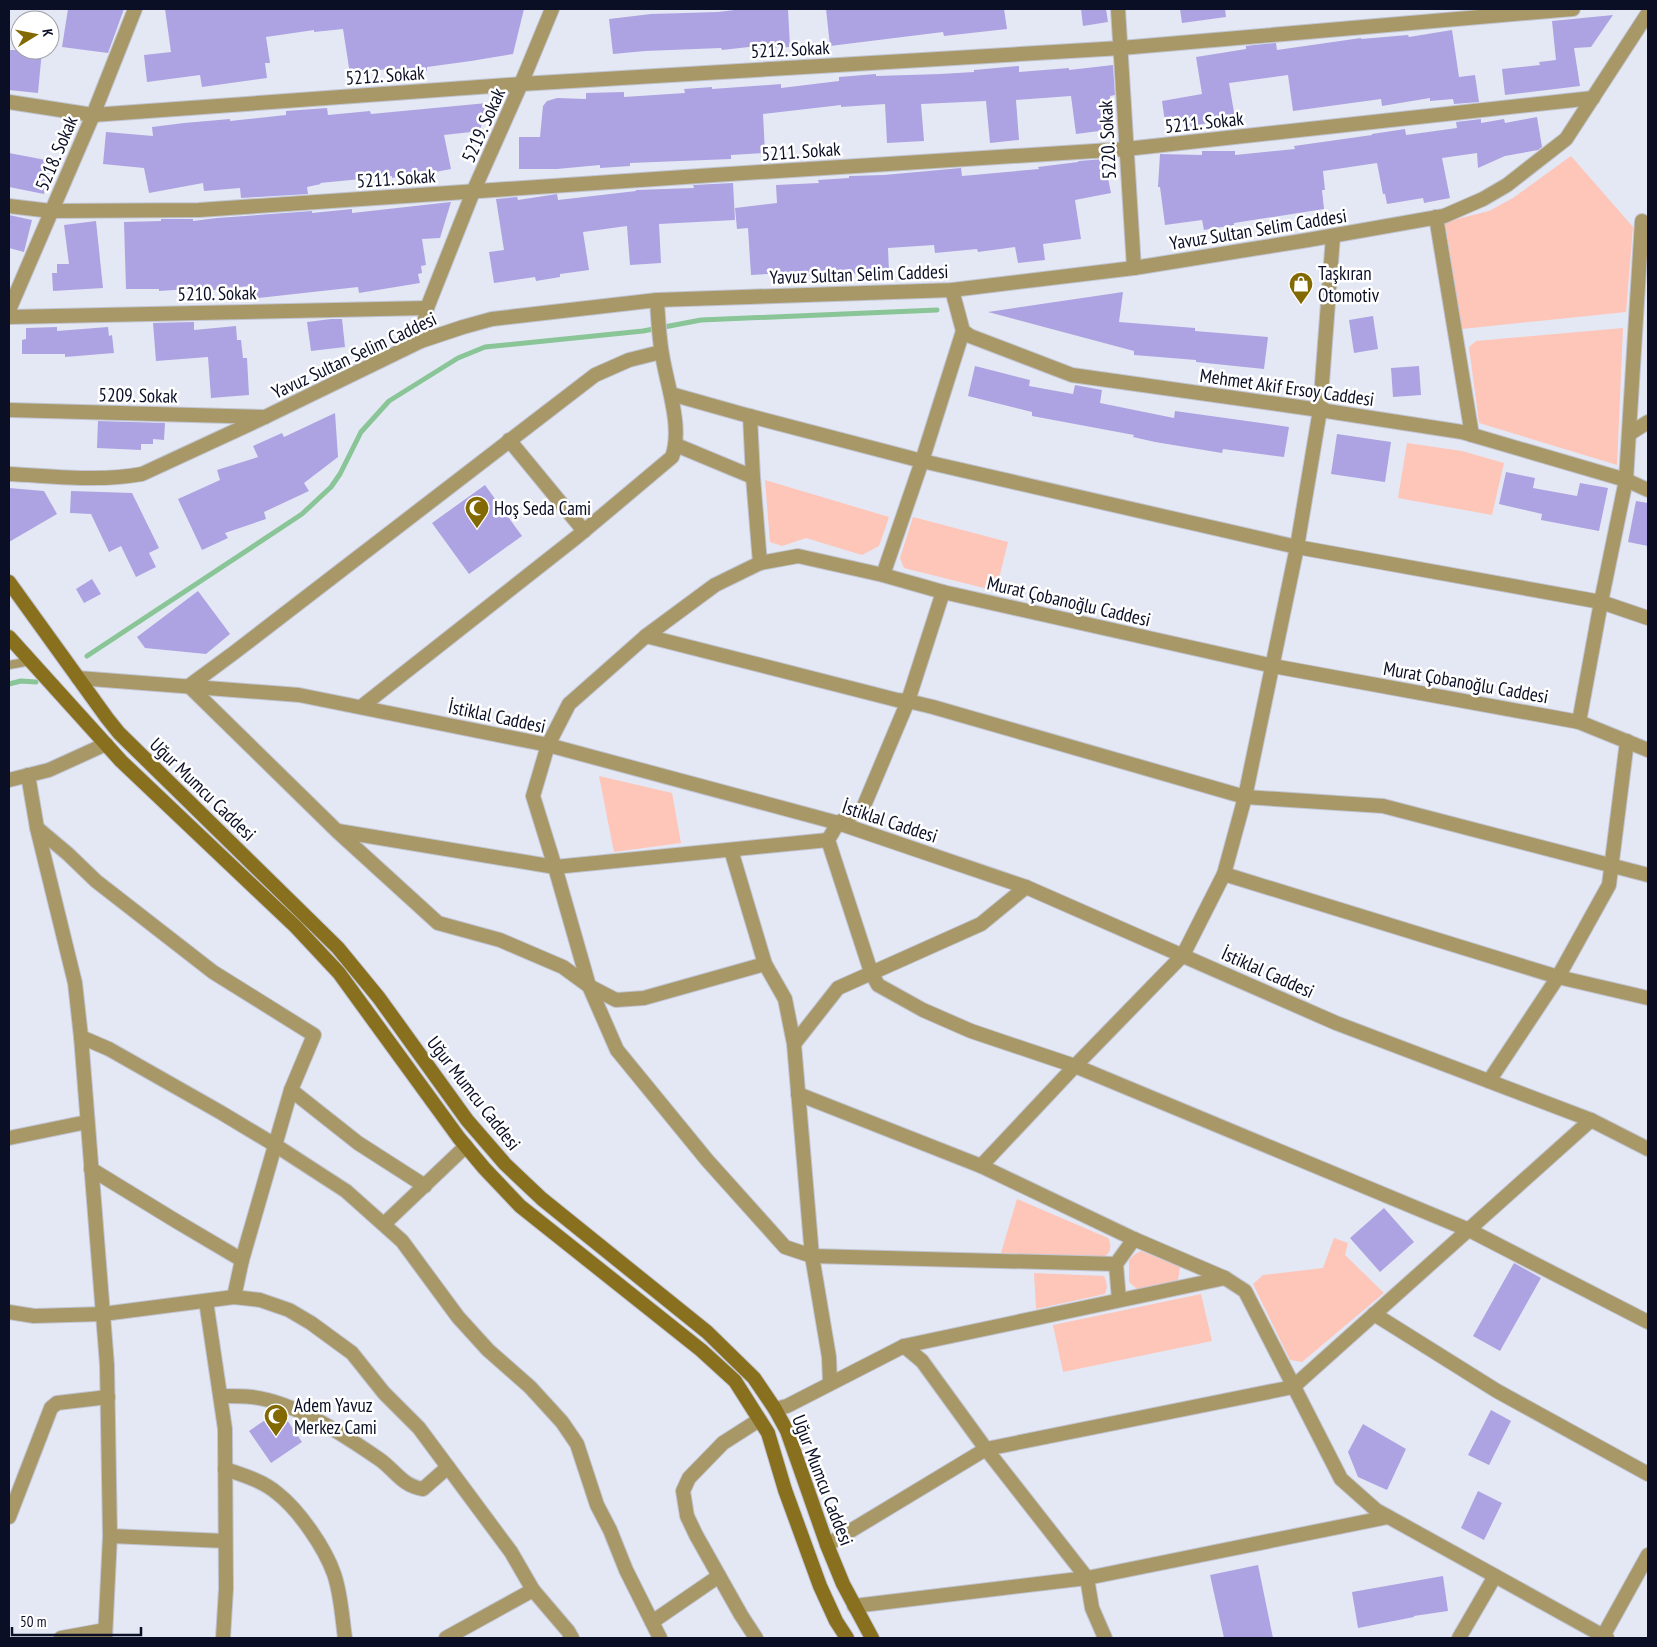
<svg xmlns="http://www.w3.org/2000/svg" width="1657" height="1647" viewBox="0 0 1657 1647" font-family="'PT Sans Narrow',sans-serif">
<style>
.green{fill:#fec5b9}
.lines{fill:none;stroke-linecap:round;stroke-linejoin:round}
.stream{stroke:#89c597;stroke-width:5}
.building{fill:#ada3e2}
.service-casing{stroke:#c1c5d3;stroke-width:10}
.minor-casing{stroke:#c1c5d3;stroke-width:16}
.tertiary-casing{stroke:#c1c5d3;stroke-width:16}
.secondary-casing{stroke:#c1c5d3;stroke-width:16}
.service{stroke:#a89868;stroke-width:8}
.minor{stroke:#a89868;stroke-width:14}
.tertiary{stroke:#a89868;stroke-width:14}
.secondary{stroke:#89701e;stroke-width:14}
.labels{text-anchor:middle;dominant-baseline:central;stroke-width:5;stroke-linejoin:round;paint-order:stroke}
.street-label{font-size:19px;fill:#0a0f25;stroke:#fff}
.poi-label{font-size:19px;fill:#0a0f25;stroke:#fff;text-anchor:start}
</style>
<rect width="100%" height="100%" fill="#e4e8f4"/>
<!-- green -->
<g class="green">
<path d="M1571 156 1633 227 1626 312 1462 329 1445 222 1489 211 1513 198Z"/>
<path d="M1623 328 1617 465 1479 423 1469 347 1476 341Z"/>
<path d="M1407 443 1462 451 1504 463 1492 515 1398 498Z"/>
<path d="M765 480 889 517 879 546 862 555 806 538 782 546 770 542Z"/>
<path d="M913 517 1008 542 996 591 904 568 900 558Z"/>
<path d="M599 776 672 793 681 843 614 852Z"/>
<path d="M1017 1199 1108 1238C1113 1247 1110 1256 1099 1258L1001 1253Z"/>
<path d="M1334 1238 1348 1243 1345 1255 1384 1293 1302 1362 1290 1360 1253 1284 1263 1275 1323 1268Z"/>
<path d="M1141 1251 1180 1267 1178 1280 1137 1289 1129 1282V1260L1135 1254Z"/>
<path d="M1034 1273 1104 1276C1107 1283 1108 1287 1105 1294L1036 1309Z"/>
<path d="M1201 1294 1212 1341 1063 1372 1053 1325Z"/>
</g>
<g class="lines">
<!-- stream -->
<g class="stream">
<path d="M87 656 302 514 331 487 340 474 361 432 389 401 458 358 485 347 643 331 701 320 937 310"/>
<path d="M9 684 21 681 36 682"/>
</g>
</g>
<!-- building -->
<g class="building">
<path d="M68 9H124L108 53 62 47Z"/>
<path d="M165 9H524L513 54 471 61 427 67V71L395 75 394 68 350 74 343 29 314 32V30L266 37 270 63H265L267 78 202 87 200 75 147 82 144 55 171 52Z"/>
<path d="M742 9H788L790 47 758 49V46L722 50 721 48 645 51 613 54 609 19 651 14 718 12Z"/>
<path d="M826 9H1004L1007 29 944 36 943 32 830 46Z"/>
<path d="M1081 9H1106L1108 22 1083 26Z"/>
<path d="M1180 9H1225L1226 17 1182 23Z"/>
<path d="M1613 15 1591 47 1574 48 1580 86 1505 95 1502 69 1540 65 1539 62 1556 60 1552 21Z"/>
<path d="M1452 30 1459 77 1475 75 1479 102 1454 104 1453 99 1430 101V98L1382 106 1381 99 1293 111 1288 75 1229 83 1235 118 1187 127 1185 120 1165 122 1162 101 1202 94 1196 57 1246 49V46L1254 45 1276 43 1277 50 1361 38V39L1408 35 1409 37Z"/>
<path d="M9 50H42L38 93 9 90Z"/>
<path d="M1113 65 1115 95 1110 96 1114 129 1076 134 1071 96 1016 100 1019 140 990 143 986 101 921 104 924 141 887 143 885 104 841 107V105L763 114 765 153 731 155V159L630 163V166L600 168V165L557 169H519V137H540L543 106 547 101 557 98 586 99V93L624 92V97L685 93 684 89 712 87V89L781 84V88L839 81V77L876 74V76L940 74 974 72V70L1019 66V72L1069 68V70Z"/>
<path d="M487 103 480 131 444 135 451 169 425 174 424 171 392 178V176L320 183 321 184 307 187 308 194 241 198 240 188 204 191 203 183 149 193 144 168 103 164 106 132 153 136 152 127 184 123 230 119V121L286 115V111L327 108 328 115 370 111 371 114Z"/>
<path d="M1537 117 1542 147 1538 150 1505 156 1478 168 1477 153 1442 158 1450 198 1424 203 1423 198 1387 204 1385 194H1383L1377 163 1323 171 1325 190H1322L1324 209 1234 223V225L1204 230 1202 220 1165 225 1160 187H1158L1160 154 1202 155V151H1235V155L1295 149 1294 146 1372 135V134L1405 129 1406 135 1457 128 1456 122 1481 119V123L1504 119 1505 123Z"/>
<path d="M9 153 51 161 44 194 9 187Z"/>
<path d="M1104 159 1111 193 1075 200 1081 239 1043 244 1045 260 1018 263 1015 247 978 252 977 249 935 253 934 245 888 248 889 272 786 277 785 273 751 275 748 228 737 229 735 208 777 203 776 185 819 183 818 180 849 178V176L884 175 961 168 962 176 1039 169 1038 167 1078 162 1079 161Z"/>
<path d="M733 183 735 220 659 224 661 263 630 265 627 226 583 232 589 270 560 274V277L536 281 535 277 494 283 489 252 504 250 496 199 517 197 518 200 557 194 558 200 636 191V190L694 188 693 185Z"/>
<path d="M451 202 440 238 422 239 426 265 421 266 422 273 418 274 420 283 359 293 358 287 250 299 249 286 204 291V288L159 291V289H126L124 222 161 221V219H193V221L217 218 312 211V213L352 209V213Z"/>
<path d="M9 215 32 220 24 252 9 248Z"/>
<path d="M96 221 103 288 53 291 52 273H57V264H69L64 225Z"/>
<path d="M1123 292 1119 322 1195 328V331L1268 337 1264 369 1196 362V360L1134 355V351L988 312Z"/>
<path d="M1373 316 1378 349 1354 353 1349 320Z"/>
<path d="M331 319H342L345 347 311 351 307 322Z"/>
<path d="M194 322V330L236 326 237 340H241L243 358H247L249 395 211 398 208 357 156 361 153 323Z"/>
<path d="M57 327V331L108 327 109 336 112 335 114 353 65 357V354H22V340L26 339V328Z"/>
<path d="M975 366 1030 380 1029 386 1073 394 1075 385 1102 390 1100 403 1174 418 1175 411 1289 427 1284 457 1223 449 1222 453 1155 442 1133 437 1134 435 1032 416V412L968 396Z"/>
<path d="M1419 366 1421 395 1393 397 1391 368Z"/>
<path d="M335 413 338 457 304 483 309 491 264 512 266 519 225 533 228 538 202 550 178 499 220 480 217 470 258 457 253 446 282 433 284 437Z"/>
<path d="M98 421 165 423 164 440 153 439V444H141V450L97 448Z"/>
<path d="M1337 434 1391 442 1385 482 1331 474Z"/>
<path d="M1506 472 1535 478 1533 488 1577 496 1580 483 1608 488 1599 531 1541 520 1542 514 1499 504Z"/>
<path d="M485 485 522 536 469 574 432 523Z"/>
<path d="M9 488 44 491 57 514 9 542Z"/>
<path d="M71 491 132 493 159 548 149 553 156 567 136 577 121 546 109 552 91 514 70 513Z"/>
<path d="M1636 501 1648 503V546L1628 542Z"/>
<path d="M92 579 101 594 84 603 76 589Z"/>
<path d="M198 591 230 634 206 654 145 648 137 637Z"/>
<path d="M1384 1208 1414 1242 1380 1272 1350 1238Z"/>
<path d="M1514 1263 1541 1278 1500 1351 1473 1336Z"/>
<path d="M1491 1410 1511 1421 1489 1465 1468 1455Z"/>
<path d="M277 1412 283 1414 302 1442 271 1463 249 1431Z"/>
<path d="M1363 1424 1406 1449 1387 1490 1358 1477 1348 1452Z"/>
<path d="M1478 1491 1502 1503 1484 1540 1461 1528Z"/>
<path d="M1258 1565 1273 1638H1224L1210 1575Z"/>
<path d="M1443 1576 1448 1611 1414 1616V1617L1358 1628 1352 1592Z"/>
</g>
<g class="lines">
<defs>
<path id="service" d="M9 665 31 661"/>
<g id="minor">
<path d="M1118 9 1134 268"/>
<path d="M9 102 93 115 521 84 1121 48 1573 9"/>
<path d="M9 206 51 211 199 210 714 175 1126 149 1593 98"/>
<path d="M1436 217 1472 435"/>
<path d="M9 310 93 115 135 9"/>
<path d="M9 317 427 308"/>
<path d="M421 341 427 308 473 192 521 84 552 9"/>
<path d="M661 352 629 360 595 375 235 652 189 686 337 831 438 923 500 940 563 967 589 986 616 1000 644 998 765 964"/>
<path d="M671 394 742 414 922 461 1297 547 1601 602 1648 618"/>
<path d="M9 410 265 417"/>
<path d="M750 416 753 477 760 563"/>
<path d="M1629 434 1648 422"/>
<path d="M509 440 584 531"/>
<path d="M676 445 753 477"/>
<path d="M883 575 922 461 963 331"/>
<path d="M943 592 908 701 863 808 838 823 828 840 871 972 878 985 923 1010 971 1031 1075 1066 1469 1230 1648 1322"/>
<path d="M646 636 897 700 908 701 933 707 1245 797 1383 806 1648 875"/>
<path d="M361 707 578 536 672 457C683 427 667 386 662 354 659 337 658 318 657 300"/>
<path d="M1579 722 1601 602 1626 480 1642 221"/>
<path d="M548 745 533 796 555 867 589 986 617 1050 707 1160 785 1247 812 1256 1116 1264"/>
<path d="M28 775 37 828 75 983 81 1037 107 1365 110 1536 105 1638"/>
<path d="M9 780 49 770 106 744"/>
<path d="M37 828 68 854 96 881 213 972 314 1035 291 1090 242 1260 234 1297"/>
<path d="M338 831 555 867 828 840"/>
<path d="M731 850 765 964 785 999 794 1044 812 1256 829 1357 830 1383"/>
<path d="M1224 874 1558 977 1648 998"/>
<path d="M81 1037 109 1049 220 1112 275 1145 346 1191 402 1241 458 1317 488 1350 530 1387 562 1422 577 1444 597 1505 610 1530 626 1570 660 1638"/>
<path d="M794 1044 838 988 981 924 1026 887"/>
<path d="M1489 1081 1558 977 1609 885 1627 741"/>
<path d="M291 1090 358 1143 425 1186"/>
<path d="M798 1094 981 1166 1134 1239 1225 1278 1245 1291 1341 1479 1376 1510 1607 1638"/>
<path d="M9 1138 87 1122"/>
<path d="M981 1166 1075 1066 1183 955 1224 874 1245 797 1297 547 1320 410 1333 236"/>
<path d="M91 1169 176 1221 242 1260"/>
<path d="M384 1224 466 1146"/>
<path d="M1119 1300 1116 1264 1134 1239"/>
<path d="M206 1301 225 1429 226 1589 223 1638"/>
<path d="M9 1312 34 1316 103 1314 234 1297 260 1300 289 1310 311 1323 352 1353 384 1393 419 1428 511 1552 533 1590 568 1631 572 1638"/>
<path d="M1374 1314 1497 1391 1648 1474"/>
<path d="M904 1346 922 1361 986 1449 1087 1578 1092 1608 1105 1638"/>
<path d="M221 1396C231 1396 242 1396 252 1397 295 1402 344 1435 379 1459 395 1470 402 1486 423 1489L448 1467"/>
<path d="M775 1409 787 1406 904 1346 1225 1278"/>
<path d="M225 1469C243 1475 263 1481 277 1493 299 1510 325 1548 334 1574 341 1594 342 1617 345 1638"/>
<path d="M9 1517 51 1408 57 1403 108 1397"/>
<path d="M110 1536 225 1541"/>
<path d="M827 1545 986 1449 1293 1387 1591 1120"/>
<path d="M854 1606 1087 1578 1388 1517"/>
<path d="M652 1622 719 1576"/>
<path d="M61 1638 105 1630"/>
<path d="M446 1638 533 1590"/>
<path d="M756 1638 741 1615 696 1535 687 1516 683 1491 689 1478 723 1443 759 1420"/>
<path d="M1459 1638 1495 1576"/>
<path d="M1602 1638 1648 1555"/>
</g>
<g id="tertiary">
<path d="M952 290 963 331 970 336 1072 375 1320 410 1462 432 1626 480 1648 490"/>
<path d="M9 474C53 476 98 482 142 474L265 417 421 341 463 327 492 319 657 300 952 290 1134 268 1308 240 1444 216 1483 199 1507 185 1566 139 1648 13"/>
<path d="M78 678 299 695 548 745 838 823 1026 887 1336 1023 1591 1120 1648 1149"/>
<path d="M548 745 569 704 646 636 715 585 760 563 798 556 883 575 943 592 1273 666 1579 722 1648 750"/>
</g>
<g id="secondary">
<path d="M9 582 107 718 119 733 338 948 379 998 467 1120 505 1164 542 1199 707 1332 754 1378 775 1409 787 1431 827 1545 843 1584 872 1638"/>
<path d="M9 637 121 761 296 927 339 973 459 1138 484 1168 520 1206 701 1350 735 1381 768 1433 785 1490 820 1586 836 1621 847 1638"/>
</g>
</defs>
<!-- service casing -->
<use href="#service" class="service-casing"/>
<!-- minor casing -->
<use href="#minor" class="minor-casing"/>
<!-- tertiary casing -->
<use href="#tertiary" class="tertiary-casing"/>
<!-- secondary casing -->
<use href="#secondary" class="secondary-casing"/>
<!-- service -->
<use href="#service" class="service"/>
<!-- minor -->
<use href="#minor" class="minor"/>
<!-- tertiary -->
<use href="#tertiary" class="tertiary"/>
<!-- secondary -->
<use href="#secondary" class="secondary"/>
</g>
<!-- icons -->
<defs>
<symbol id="shop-pin" viewBox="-11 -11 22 30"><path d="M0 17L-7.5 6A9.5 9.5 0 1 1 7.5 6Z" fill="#836901" stroke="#fff"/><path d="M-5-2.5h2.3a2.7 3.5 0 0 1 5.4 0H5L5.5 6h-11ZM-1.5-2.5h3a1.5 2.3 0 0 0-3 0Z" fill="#fff"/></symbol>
<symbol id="mosque-pin" viewBox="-11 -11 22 30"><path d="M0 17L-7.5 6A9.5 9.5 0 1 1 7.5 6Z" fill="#836901" stroke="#fff"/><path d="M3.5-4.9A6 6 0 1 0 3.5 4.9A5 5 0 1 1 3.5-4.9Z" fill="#fff"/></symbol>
</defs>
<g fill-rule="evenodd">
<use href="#shop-pin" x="1287" y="270" width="28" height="38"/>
<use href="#mosque-pin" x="463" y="494" width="28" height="38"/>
<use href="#mosque-pin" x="262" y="1402" width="28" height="38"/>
</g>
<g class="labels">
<!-- street labels -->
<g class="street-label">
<text transform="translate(790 49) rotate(-3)">5212. Sokak</text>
<text transform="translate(385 75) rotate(-4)">5212. Sokak</text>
<text transform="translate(1204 122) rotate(-6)">5211. Sokak</text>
<text transform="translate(483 125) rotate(-66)">5219. Sokak</text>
<text transform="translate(1107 140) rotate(-93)">5220. Sokak</text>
<text transform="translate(801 151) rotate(-4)">5211. Sokak</text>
<text transform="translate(56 153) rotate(-67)">5218. Sokak</text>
<text transform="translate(396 178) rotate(-4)">5211. Sokak</text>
<text transform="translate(1258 229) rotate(-9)">Yavuz Sultan Selim Caddesi</text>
<text transform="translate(859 274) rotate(-2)">Yavuz Sultan Selim Caddesi</text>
<text transform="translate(217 293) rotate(-1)">5210. Sokak</text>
<text transform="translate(354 355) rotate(-25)">Yavuz Sultan Selim Caddesi</text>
<text transform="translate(1287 387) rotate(8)">Mehmet Akif Ersoy Caddesi</text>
<text transform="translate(138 395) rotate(1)">5209. Sokak</text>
<text transform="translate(1069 601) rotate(13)">Murat Çobanoğlu Caddesi</text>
<text transform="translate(1466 682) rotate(10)">Murat Çobanoğlu Caddesi</text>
<text transform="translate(497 716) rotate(12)">İstiklal Caddesi</text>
<text transform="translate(203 789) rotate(44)">Uğur Mumcu Caddesi</text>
<text transform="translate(890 821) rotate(18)">İstiklal Caddesi</text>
<text transform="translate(1268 972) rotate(24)">İstiklal Caddesi</text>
<text transform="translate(474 1093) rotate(52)">Uğur Mumcu Caddesi</text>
<text transform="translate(823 1480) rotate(69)">Uğur Mumcu Caddesi</text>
</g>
<!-- poi labels -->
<g class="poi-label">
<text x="1318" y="273">Taşkıran<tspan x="1318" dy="22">Otomotiv</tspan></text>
<text x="494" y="508">Hoş Seda Cami</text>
<text x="294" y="1405">Adem Yavuz<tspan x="294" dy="22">Merkez Cami</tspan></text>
</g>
</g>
<!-- border -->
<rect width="1657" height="1647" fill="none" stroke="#0a0f25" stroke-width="20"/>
<!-- north arrow -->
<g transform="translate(35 35) rotate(80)"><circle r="24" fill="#ffffff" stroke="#9d9fa8"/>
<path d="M0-4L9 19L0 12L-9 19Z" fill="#836901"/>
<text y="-8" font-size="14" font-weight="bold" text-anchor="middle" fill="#0a0f25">K</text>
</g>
<!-- scale -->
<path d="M12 1627v8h129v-8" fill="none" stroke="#0a0f25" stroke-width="2.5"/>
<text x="20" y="1627" font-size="15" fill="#0a0f25" stroke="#ffffff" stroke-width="4" paint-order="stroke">50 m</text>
</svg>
